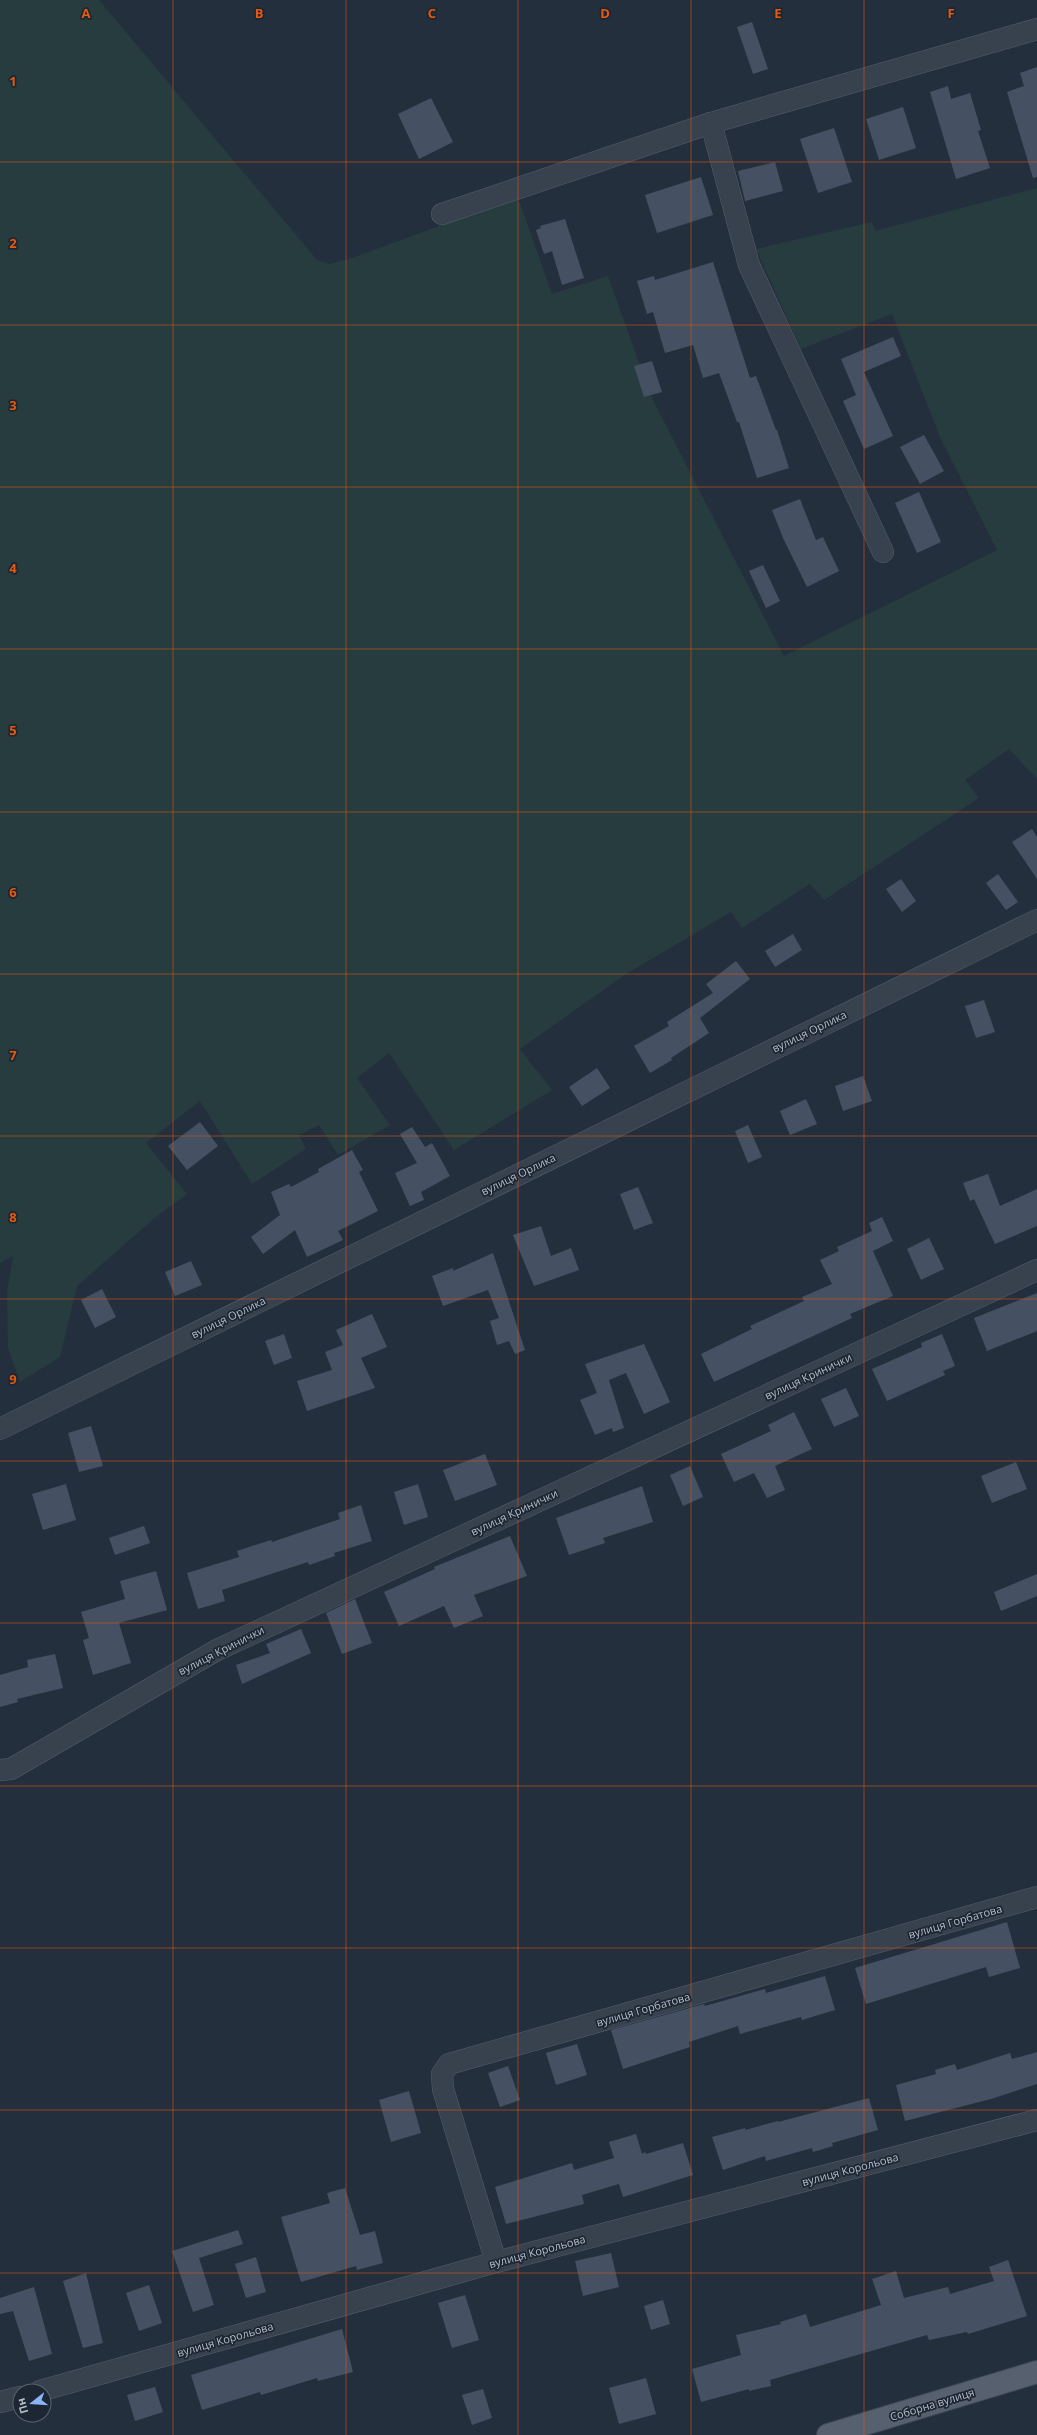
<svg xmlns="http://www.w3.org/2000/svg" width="1037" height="2435" viewBox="0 0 1037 2435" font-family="'Open Sans',sans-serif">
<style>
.green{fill:#263c3f}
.building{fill:#455162}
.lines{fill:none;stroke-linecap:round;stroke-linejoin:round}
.minor-casing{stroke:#565f6c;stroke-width:22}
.major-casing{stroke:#414a57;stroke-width:24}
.minor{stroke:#38414e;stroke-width:21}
.major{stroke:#56606e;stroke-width:22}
.grid{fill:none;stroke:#e8590c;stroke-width:1;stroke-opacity:0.55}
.labels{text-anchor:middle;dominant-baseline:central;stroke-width:3.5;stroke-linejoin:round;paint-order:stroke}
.street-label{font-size:11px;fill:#b4bcc9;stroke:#1d2633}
.grid-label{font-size:13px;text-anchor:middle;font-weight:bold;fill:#e8590c;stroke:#1d2633;stroke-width:3.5;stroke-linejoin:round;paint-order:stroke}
</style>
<rect width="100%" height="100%" fill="#242f3e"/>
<!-- green -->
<path class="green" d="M0 0H99L317 260 329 264 352 258 513 199 520 203 552 294 608 276 651 396 784 656 997 550 940 437 892 314 801 349 756 249 872 222 875 231 1037 188V779L1009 749 965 780 979 798 824 900 810 884 742 928 731 912 626 974 520 1049 552 1090 454 1150 389 1053 357 1078 390 1125 338 1155 319 1125 299 1135 306 1149 252 1184 200 1101 146 1143 187 1194 157 1216 77 1286 60 1357 20 1382 8 1348 7 1292 13 1256 0 1263Z"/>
<!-- building -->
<g class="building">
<path d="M752 22 768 69 753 74 737 27Z"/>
<path d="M1037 67V177L1033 178 1007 92 1024 86 1020 73Z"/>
<path d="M948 86 951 99 970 93 981 130 978 131 990 168 956 179 930 92Z"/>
<path d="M431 98 453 142 419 159 398 114Z"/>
<path d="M903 107 916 148 879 160 866 119Z"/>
<path d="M834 128 852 182 818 193 800 139Z"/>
<path d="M775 162 783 191 745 201 738 171Z"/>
<path d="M701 177 713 215 657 233 645 195Z"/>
<path d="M565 219 584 278 562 285 552 251 544 254 536 230 541 228 540 226Z"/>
<path d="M713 262 750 378 756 376 776 430H777L789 468 757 478 739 422H737L719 373 703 378 693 345 665 353 653 312 647 314 637 281 654 276 655 280Z"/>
<path d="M893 337 901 356 864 372 893 436 864 449 843 401 856 395 841 359Z"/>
<path d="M652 361 662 392 644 397 634 366Z"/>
<path d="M924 435 944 471 920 484 900 447Z"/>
<path d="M919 492 941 542 917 553 895 503Z"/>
<path d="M800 499 816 540 823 537 839 571 807 587 783 538 772 510Z"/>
<path d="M763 565 780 601 766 608 749 571Z"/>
<path d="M1032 829 1037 837V879L1012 842Z"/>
<path d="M998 874 1018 902 1006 910 986 883Z"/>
<path d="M901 879 916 901 902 912 886 889Z"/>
<path d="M793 934 802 950 775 967 765 951Z"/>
<path d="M736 961 750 979 700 1018 709 1033 671 1058 672 1060 650 1073 634 1046 669 1026 667 1022 713 993 706 984Z"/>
<path d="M984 1000 995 1032 976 1038 965 1006Z"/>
<path d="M597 1068 610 1088 582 1106 569 1087Z"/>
<path d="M863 1076 872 1101 843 1111 835 1086Z"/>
<path d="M806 1099 817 1124 790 1135 780 1111Z"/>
<path d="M200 1122 218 1146 187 1170 168 1146Z"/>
<path d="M748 1125 762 1157 748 1163 735 1131Z"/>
<path d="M412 1127 425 1147 432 1143 450 1176 421 1192 424 1200 410 1206 395 1173 417 1163 400 1134Z"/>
<path d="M352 1150 363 1170 359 1172 378 1211 338 1231 343 1240 307 1257 295 1230 263 1254 251 1237 280 1215 271 1192 289 1184 291 1187 319 1172 318 1169Z"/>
<path d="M988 1174 1000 1206 1037 1189V1226L995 1244 974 1199 970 1201 963 1183Z"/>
<path d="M638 1187 653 1223 634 1230 620 1194Z"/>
<path d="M882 1217 893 1241 873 1251 893 1296 850 1314 852 1318 714 1382 701 1354 752 1329 750 1326 804 1301 802 1297 832 1284 820 1260 839 1251 837 1247 872 1231 869 1223Z"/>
<path d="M541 1226 551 1256 571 1248 579 1270 534 1286 513 1235Z"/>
<path d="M929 1238 944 1269 921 1280 907 1249Z"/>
<path d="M493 1253 525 1350 515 1354 509 1341 497 1345 490 1321 499 1318 488 1290 443 1306 432 1276 453 1268V1271Z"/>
<path d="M191 1261 202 1285 175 1296 165 1272Z"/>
<path d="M102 1289 116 1317 95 1328 81 1300Z"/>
<path d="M1037 1293V1331L987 1351 974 1318Z"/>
<path d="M372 1314 387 1347 361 1358 375 1388 307 1411 297 1381 332 1370 325 1352 343 1345 336 1330Z"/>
<path d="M284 1334 292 1358 274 1365 265 1341Z"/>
<path d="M942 1334 955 1366 943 1371 945 1375 887 1401 872 1369 922 1347 921 1343Z"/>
<path d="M644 1344 670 1402 644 1414 626 1373 609 1380 624 1428 613 1432 612 1428 595 1435 580 1400 597 1393 585 1364Z"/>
<path d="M846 1388 859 1416 834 1427 821 1399Z"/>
<path d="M794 1412 812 1449 775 1466 785 1490 767 1498 754 1473 734 1482 721 1454 771 1431 768 1425Z"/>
<path d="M91 1426 103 1466 79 1472 68 1433Z"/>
<path d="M485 1454 497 1485 455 1501 443 1470Z"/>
<path d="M1016 1462 1027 1489 992 1503 981 1476Z"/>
<path d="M690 1466 703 1497 683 1506 670 1475Z"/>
<path d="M66 1484 76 1520 43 1530 32 1494Z"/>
<path d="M418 1484 428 1517 404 1525 394 1492Z"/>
<path d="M642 1486 653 1522 603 1538 605 1543 569 1555 556 1518Z"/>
<path d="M361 1505 372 1541 334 1553 335 1556 309 1565 308 1562 222 1590 225 1601 198 1609 187 1573 239 1557 237 1551 271 1540 272 1542 340 1519 338 1513Z"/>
<path d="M144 1526 150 1543 115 1555 109 1538Z"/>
<path d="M510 1536 527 1576 474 1595 483 1616 454 1628 444 1606 399 1626 384 1592 435 1569 434 1567Z"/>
<path d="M156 1571 167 1610 119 1623 131 1663 93 1675 83 1640 89 1638 81 1612 125 1599 120 1581Z"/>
<path d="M1037 1574V1596L1001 1611 994 1592Z"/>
<path d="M355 1599 372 1643 342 1654 326 1613Z"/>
<path d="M301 1629 311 1653 242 1684 236 1665 270 1653 266 1644Z"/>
<path d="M55 1654 63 1688 17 1699 18 1702 0 1707V1675L28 1667 27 1660Z"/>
<path d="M1007 1922 1020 1968 989 1977 986 1967 866 2004 855 1968Z"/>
<path d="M825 1976 835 2010 802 2020 801 2017 740 2034 738 2026 689 2042 690 2047 623 2069 611 2030 704 2004 705 2006 765 1989 766 1993Z"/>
<path d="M577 2044 587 2075 556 2085 546 2053Z"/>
<path d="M1037 2052V2084L991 2099 905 2121 896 2085 936 2074 935 2070 955 2064 957 2070 1010 2053 1012 2059Z"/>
<path d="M508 2066 520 2100 500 2107 488 2073Z"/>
<path d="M409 2091 421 2133 391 2142 379 2100Z"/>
<path d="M869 2098 878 2130 832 2143 833 2146 813 2152 812 2148 766 2161 765 2156 723 2170 712 2137 745 2128V2130L778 2121V2122Z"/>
<path d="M636 2134 642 2154 645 2152 646 2154 683 2143 693 2175 623 2197 619 2184 582 2195 584 2204 506 2224 495 2187 572 2163 574 2170 614 2158 609 2142Z"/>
<path d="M345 2188 360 2235 375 2231 383 2263 357 2270 356 2266 301 2282 281 2217 330 2203 327 2193Z"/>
<path d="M238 2230 243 2244 199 2258 214 2305 193 2312 172 2251Z"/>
<path d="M611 2253 619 2287 583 2296 575 2261Z"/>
<path d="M256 2257 266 2292 246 2298 235 2264Z"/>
<path d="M1008 2260 1027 2316 968 2334 967 2332 929 2340 927 2335 770 2380 771 2386 749 2391V2389L701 2402 692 2369 741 2355 736 2335 781 2324 780 2322 806 2314 810 2327 881 2305 872 2279 896 2271 904 2298 948 2287 950 2294 994 2281 989 2267Z"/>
<path d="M86 2273 103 2343 83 2348 63 2281Z"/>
<path d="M149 2285 162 2323 139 2331 126 2293Z"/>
<path d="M34 2287 52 2354 29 2361 13 2311 0 2314V2298Z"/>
<path d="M465 2295 479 2340 452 2348 438 2303Z"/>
<path d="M663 2300 670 2324 651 2330 644 2306Z"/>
<path d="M342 2329 353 2372 318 2381 317 2378 261 2395 260 2392 202 2410 191 2375Z"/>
<path d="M646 2378 656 2414 619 2424 609 2388Z"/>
<path d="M155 2387 163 2412 135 2421 127 2395Z"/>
<path d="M483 2389 492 2418 472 2425 462 2395Z"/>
</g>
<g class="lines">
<defs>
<g id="minor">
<path d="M711 123 749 265 883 552"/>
<path d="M442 214 711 123 1037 29"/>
<path d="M0 1429 1037 920"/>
<path d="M0 1770 11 1769 217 1650 1037 1270"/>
<path d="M496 2262 443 2089 442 2074 449 2064 1037 1897"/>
<path d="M40 2391 496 2262 1037 2120"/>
<path d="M0 2402 20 2397"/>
</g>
<path id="major" d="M828 2435 1037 2372"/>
</defs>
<!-- minor casing -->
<use href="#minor" class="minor-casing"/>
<!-- major casing -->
<use href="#major" class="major-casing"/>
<!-- minor -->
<use href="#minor" class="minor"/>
<!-- major -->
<use href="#major" class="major"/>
</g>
<!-- grid -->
<path class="grid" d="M173 0V2435M346 0V2435M518 0V2435M691 0V2435M864 0V2435M0 162H1037M0 325H1037M0 487H1037M0 649H1037M0 812H1037M0 974H1037M0 1136H1037M0 1299H1037M0 1461H1037M0 1623H1037M0 1786H1037M0 1948H1037M0 2110H1037M0 2273H1037"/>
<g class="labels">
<!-- street labels -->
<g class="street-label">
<text transform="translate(809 1031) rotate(-26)">вулиця Орлика</text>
<text transform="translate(518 1174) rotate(-26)">вулиця Орлика</text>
<text transform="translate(228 1317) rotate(-26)">вулиця Орлика</text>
<text transform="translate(808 1376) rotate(-25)">вулиця Кринички</text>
<text transform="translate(514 1512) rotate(-25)">вулиця Кринички</text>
<text transform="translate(221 1650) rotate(-27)">вулиця Кринички</text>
<text transform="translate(955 1921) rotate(-16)">вулиця Горбатова</text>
<text transform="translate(643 2009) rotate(-16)">вулиця Горбатова</text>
<text transform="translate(850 2169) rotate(-15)">вулиця Корольова</text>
<text transform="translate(537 2251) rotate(-15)">вулиця Корольова</text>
<text transform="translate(225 2339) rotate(-16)">вулиця Корольова</text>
<text transform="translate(932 2404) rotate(-17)">Соборна вулиця</text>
</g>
</g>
<g class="grid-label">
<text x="86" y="18">A</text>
<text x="259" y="18">B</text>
<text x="432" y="18">C</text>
<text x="605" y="18">D</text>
<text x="778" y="18">E</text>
<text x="951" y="18">F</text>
<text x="13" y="86">1</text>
<text x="13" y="248">2</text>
<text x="13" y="410">3</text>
<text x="13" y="573">4</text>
<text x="13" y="735">5</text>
<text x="13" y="897">6</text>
<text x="13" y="1060">7</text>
<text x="13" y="1222">8</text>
<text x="13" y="1384">9</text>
</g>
<!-- north arrow -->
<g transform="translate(32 2403) rotate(253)"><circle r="19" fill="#1d2633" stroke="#59626f"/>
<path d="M0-3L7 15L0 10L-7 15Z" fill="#8ab4f8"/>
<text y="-6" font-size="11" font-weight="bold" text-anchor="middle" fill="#b4bcc9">Пн</text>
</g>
</svg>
